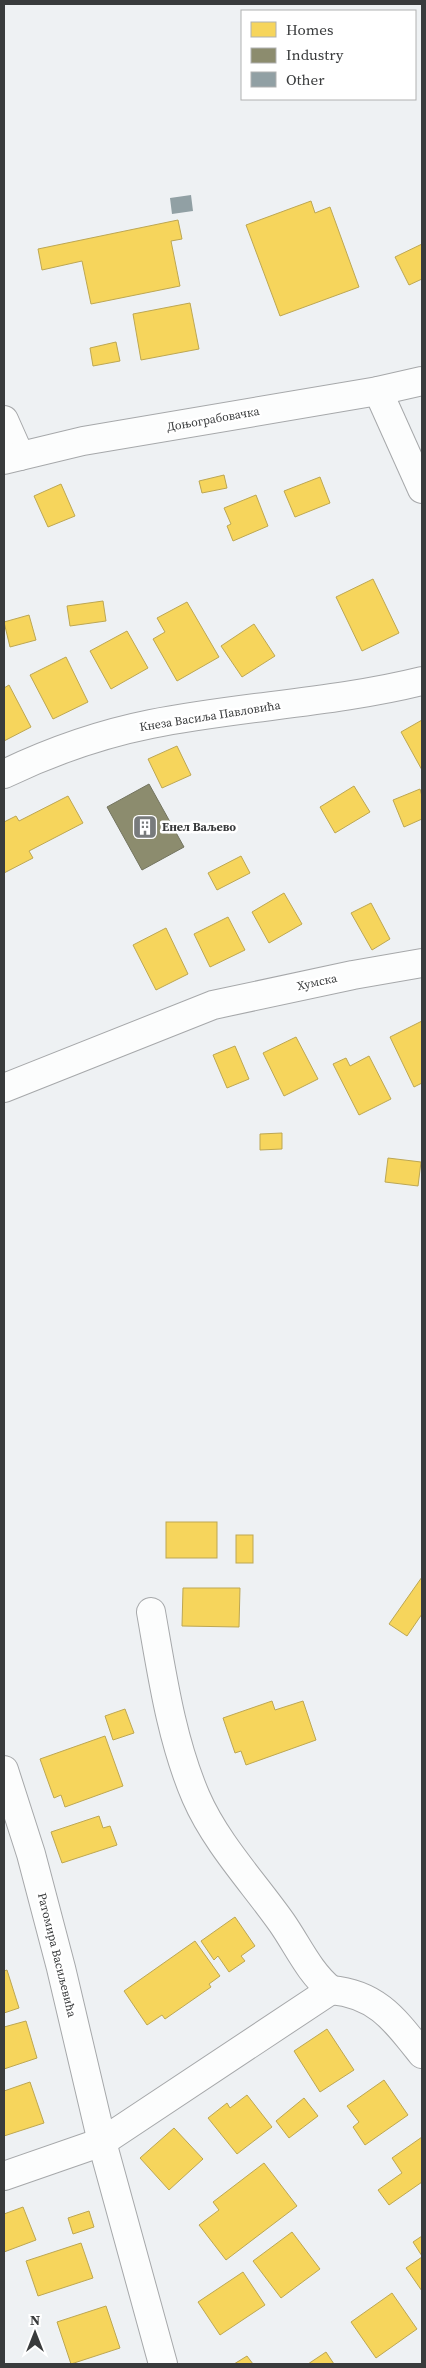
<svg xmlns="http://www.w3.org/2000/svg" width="426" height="2368" viewBox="0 0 426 2368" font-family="'Source Serif 4',serif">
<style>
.homes{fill:#f6d55c;stroke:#bda752}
.industry{fill:#8c8c6e;stroke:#73745f}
.building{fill:#91a0a4}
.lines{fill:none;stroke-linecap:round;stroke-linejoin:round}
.minor-casing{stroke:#a6a8aa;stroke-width:30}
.minor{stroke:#fcfdfd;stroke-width:28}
.labels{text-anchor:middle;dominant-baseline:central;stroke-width:5;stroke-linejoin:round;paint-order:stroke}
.street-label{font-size:12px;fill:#393b3c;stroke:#fff}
.poi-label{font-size:12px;font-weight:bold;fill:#393b3c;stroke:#fff;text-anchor:start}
</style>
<rect width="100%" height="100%" fill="#eef1f3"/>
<!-- homes -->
<g class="homes">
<path d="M311 201 315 213 330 207 359 287 280 316 246 225Z"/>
<path d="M178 220 182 239 171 241 180 286 91 304 82 261 42 270 38 249Z"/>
<path d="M422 244V279L409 285 395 257Z"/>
<path d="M190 303 199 349 141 360 133 314Z"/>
<path d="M116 342 120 361 93 366 90 348Z"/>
<path d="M224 475 227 488 202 493 199 481Z"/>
<path d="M320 477 330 503 295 517 284 491Z"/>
<path d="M61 484 75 516 48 527 34 496Z"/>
<path d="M256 495 268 526 233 541 227 526 231 524 224 508Z"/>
<path d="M373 579 399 633 362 651 336 597Z"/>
<path d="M103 601 106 621 70 626 67 606Z"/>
<path d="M187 602 219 657 177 681 153 639 165 632 157 618Z"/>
<path d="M29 615 36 640 10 647 4 622Z"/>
<path d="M254 624 275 656 242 677 221 646Z"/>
<path d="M127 631 148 668 111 689 90 651Z"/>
<path d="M66 657 88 702 53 719 30 675Z"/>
<path d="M9 685 31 727 4 741V688Z"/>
<path d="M422 720V770L401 732Z"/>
<path d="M177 746 191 775 162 788 148 759Z"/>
<path d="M354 786 370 812 335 833 320 807Z"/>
<path d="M420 789 422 796V819L404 827 393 800Z"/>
<path d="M68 796 83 823 29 851 33 858 4 873V822L16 816 19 821Z"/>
<path d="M241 856 250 873 217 890 208 873Z"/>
<path d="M284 893 302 924 269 943 252 912Z"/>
<path d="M371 903 390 939 372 950 351 913Z"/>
<path d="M228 917 245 950 210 967 194 934Z"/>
<path d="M166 928 188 974 156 990 133 945Z"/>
<path d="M422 1021V1083L414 1087 390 1037Z"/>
<path d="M296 1037 318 1079 284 1096 263 1053Z"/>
<path d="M235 1046 249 1079 227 1088 213 1055Z"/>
<path d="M369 1056 391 1099 359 1115 333 1064 346 1058 350 1066Z"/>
<path d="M282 1133V1149L260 1150V1134Z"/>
<path d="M388 1158 421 1162 418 1186 385 1182Z"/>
<rect x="166" y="1522" width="51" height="36"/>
<rect x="236" y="1535" width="17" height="28"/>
<path d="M422 1577V1614L407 1636 389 1624Z"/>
<path d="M183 1588H240L239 1627 182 1626Z"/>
<path d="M272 1701 275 1710 303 1701 316 1740 246 1765 241 1751 235 1753 223 1718Z"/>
<path d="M125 1709 134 1733 113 1740 105 1716Z"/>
<path d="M105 1736 123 1786 65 1807 61 1795 54 1798 40 1759Z"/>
<path d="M99 1816 103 1828 110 1826 117 1845 62 1863 51 1832Z"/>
<path d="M235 1917 255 1946 241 1956 245 1961 229 1972 218 1956 214 1960 201 1941Z"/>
<path d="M195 1941 220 1976 209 1984 211 1987 165 2019 162 2015 147 2025 124 1991Z"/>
<path d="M7 1970 19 2008 4 2013V1971Z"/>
<path d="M26 2021 37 2058 4 2069V2027Z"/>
<path d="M327 2029 354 2070 320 2092 294 2051Z"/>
<path d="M384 2080 408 2115 365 2145 353 2127 359 2122 347 2106Z"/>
<path d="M30 2082 44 2123 4 2136V2091Z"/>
<path d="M247 2095 272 2127 237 2154 208 2118 227 2103 230 2108Z"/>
<path d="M304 2098 318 2116 289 2138 276 2121Z"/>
<path d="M174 2128 203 2159 169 2190 140 2158Z"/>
<path d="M422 2137V2182L389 2205 378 2190 402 2173 392 2158Z"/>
<path d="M264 2163 297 2206 226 2260 199 2225 219 2210 213 2202Z"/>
<path d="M23 2207 36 2240 4 2252V2214Z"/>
<path d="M89 2211 94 2227 73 2234 68 2218Z"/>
<path d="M292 2232 320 2269 281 2298 253 2261Z"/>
<path d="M422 2236V2256L413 2242Z"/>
<path d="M81 2243 93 2278 38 2296 26 2261Z"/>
<path d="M422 2257V2291L406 2268Z"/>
<path d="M243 2272 265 2305 220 2335 198 2302Z"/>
<path d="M392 2293 417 2329 376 2358 351 2322Z"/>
<path d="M106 2306 120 2348 71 2364 57 2322Z"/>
<path d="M326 2352 334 2364H308Z"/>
<path d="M247 2356 253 2364H234Z"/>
</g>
<!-- industry -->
<path class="industry" d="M149 784 184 847 142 870 107 807Z"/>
<!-- building -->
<path class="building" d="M191 195 193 211 172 214 170 198Z"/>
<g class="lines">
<defs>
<g id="minor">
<path d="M378 391 422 489"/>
<path d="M4 420 20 456"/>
<path d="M4 460 83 441 378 391 422 381"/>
<path d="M4 774C50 752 101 734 151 724 241 706 333 703 422 681"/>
<path d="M4 1088 213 1005 353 975 422 963"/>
<path d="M151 1612C162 1674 171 1739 196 1797 216 1843 253 1882 282 1923 298 1946 309 1972 331 1990"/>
<path d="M4 1770 31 1854 61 1968 102 2142 163 2364"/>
<path d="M331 1990C377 1994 395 2020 422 2054"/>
<path d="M4 2176 102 2142 331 1990"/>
</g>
</defs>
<!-- minor casing -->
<use href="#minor" class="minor-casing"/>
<!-- minor -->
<use href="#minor" class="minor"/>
</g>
<!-- icons -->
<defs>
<symbol id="building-square" viewBox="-11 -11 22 22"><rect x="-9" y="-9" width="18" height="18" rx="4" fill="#787b7c" stroke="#fff"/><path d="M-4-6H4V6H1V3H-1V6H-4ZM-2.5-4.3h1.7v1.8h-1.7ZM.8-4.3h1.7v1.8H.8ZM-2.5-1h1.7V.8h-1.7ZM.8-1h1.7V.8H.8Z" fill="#fff"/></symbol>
</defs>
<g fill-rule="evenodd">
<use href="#building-square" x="131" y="813" width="28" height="28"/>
</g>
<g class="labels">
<!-- street labels -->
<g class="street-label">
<text transform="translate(213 419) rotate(-10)">Доњограбовачка</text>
<text transform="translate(210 716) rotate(-9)">Кнеза Васиља Павловића</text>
<text transform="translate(317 982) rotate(-12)">Хумска</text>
<text transform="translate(57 1955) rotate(76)">Ратомира Васиљевића</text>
</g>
<!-- poi labels -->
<g class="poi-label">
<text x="162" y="827">Енел Ваљево</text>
</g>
</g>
<!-- border -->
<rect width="426" height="2368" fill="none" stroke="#393b3c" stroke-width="10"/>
<!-- legend -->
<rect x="241" y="10" width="175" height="90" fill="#ffffff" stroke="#b0b1b1"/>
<rect x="251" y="22" width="25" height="15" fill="#f6d55c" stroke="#b0b1b1"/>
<text x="286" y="35" font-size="15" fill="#393b3c">Homes</text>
<rect x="251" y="48" width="25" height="15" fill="#8c8c6e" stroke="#b0b1b1"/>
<text x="286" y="60" font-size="15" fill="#393b3c">Industry</text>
<rect x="251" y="72" width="25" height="15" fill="#91a0a4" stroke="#b0b1b1"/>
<text x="286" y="85" font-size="15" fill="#393b3c">Other</text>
<!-- north arrow -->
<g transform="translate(35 2333)" stroke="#ffffff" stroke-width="4" paint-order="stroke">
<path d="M0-4L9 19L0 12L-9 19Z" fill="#393b3c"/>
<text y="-8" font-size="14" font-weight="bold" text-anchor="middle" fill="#393b3c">N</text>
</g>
</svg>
